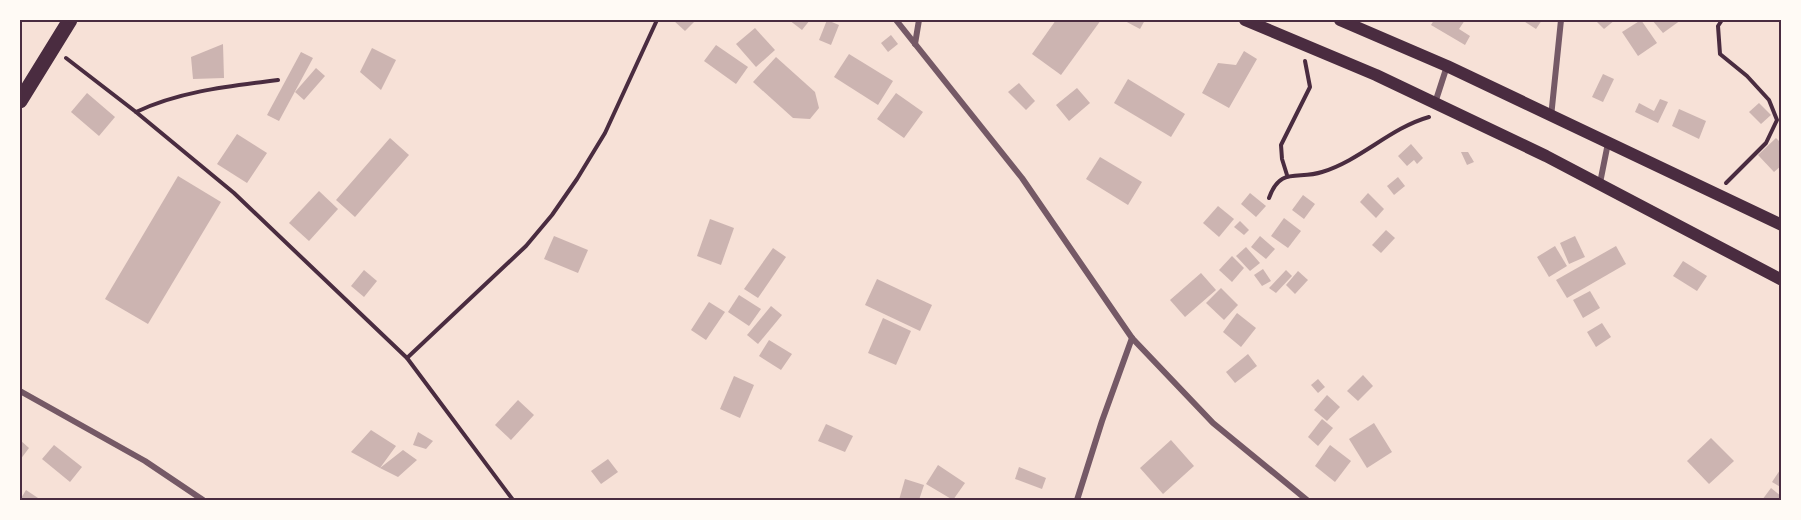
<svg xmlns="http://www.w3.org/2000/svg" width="1801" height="520" viewBox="0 0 1801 520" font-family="'Sofia Sans Condensed',sans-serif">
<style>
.building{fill:#ccb4b1}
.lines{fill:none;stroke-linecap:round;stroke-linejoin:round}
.path{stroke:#4a2c40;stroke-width:4}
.minor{stroke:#755966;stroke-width:6}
.secondary{stroke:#4a2c40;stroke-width:12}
.primary{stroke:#4a2c40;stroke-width:15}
.neatline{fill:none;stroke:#4a2c40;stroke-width:2}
</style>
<rect width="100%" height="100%" fill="#f7e1d7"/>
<!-- building -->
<g class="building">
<path d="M673 20H696L685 31Z"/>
<path d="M789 20H810L802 30Z"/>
<path d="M827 20 839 25 831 45 819 40Z"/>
<path d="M1056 20H1101L1061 75 1032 54Z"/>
<path d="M1123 20H1145L1140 29Z"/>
<path d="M1434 20H1465L1459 29 1470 36 1465 45 1431 25Z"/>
<path d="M1522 20H1542L1536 29Z"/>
<path d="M1595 20H1615L1604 29Z"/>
<path d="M1641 20 1657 43 1638 56 1622 32Z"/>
<path d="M1652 20H1681L1663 33Z"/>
<path d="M755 28 775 50 756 67 736 44Z"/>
<path d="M891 35 898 44 888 52 881 43Z"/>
<path d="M223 44 224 78 193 79 191 57Z"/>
<path d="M716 45 748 67 736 84 704 61Z"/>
<path d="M372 48 396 60 381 90 360 72Z"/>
<path d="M1244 51 1257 59 1229 108 1202 93 1218 63 1236 65Z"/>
<path d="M301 52 313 58 279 121 267 115Z"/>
<path d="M849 54 893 81 878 105 834 77Z"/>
<path d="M776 57 815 92 819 108 810 119 793 118 753 82Z"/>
<path d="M316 68 325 76 304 100 295 92Z"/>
<path d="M1603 74 1614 79 1603 102 1592 97Z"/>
<path d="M1128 79 1185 114 1171 137 1114 103Z"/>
<path d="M1019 83 1035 101 1026 110 1008 92Z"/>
<path d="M1077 88 1090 103 1069 121 1056 105Z"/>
<path d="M87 93 115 117 99 136 71 112Z"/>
<path d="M896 93 923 112 904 138 877 119Z"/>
<path d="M1660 99 1668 102 1658 123 1635 112 1639 103 1654 111Z"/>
<path d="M1759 103 1771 115 1761 124 1749 112Z"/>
<path d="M1679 109 1706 121 1699 139 1672 126Z"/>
<path d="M237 134 267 153 247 183 217 164Z"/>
<path d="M390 138 409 155 355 217 336 200Z"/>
<path d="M1776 138 1782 144V165L1774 172 1758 155Z"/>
<path d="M1411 144 1423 158 1417 164 1414 160 1407 166 1398 156Z"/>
<path d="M1461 152H1468L1474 162 1467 165Z"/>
<path d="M1100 157 1142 182 1128 205 1086 179Z"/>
<path d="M178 176 221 202 148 324 105 299Z"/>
<path d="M1398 177 1405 186 1394 195 1387 186Z"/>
<path d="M319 191 338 209 309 241 289 223Z"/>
<path d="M1250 193 1266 206 1256 217 1241 204Z"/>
<path d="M1368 193 1384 209 1376 218 1360 202Z"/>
<path d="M1303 195 1315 204 1304 219 1292 210Z"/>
<path d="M1218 206 1234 219 1219 237 1203 223Z"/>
<path d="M1284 218 1301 231 1288 248 1271 236Z"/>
<path d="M710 219 734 228 721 265 697 256Z"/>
<path d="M1240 221 1249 230 1244 235 1234 227Z"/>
<path d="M1386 230 1395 238 1381 253 1372 245Z"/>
<path d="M554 236 588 250 578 273 544 259Z"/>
<path d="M1260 236 1275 249 1266 259 1251 247Z"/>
<path d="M1575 236 1585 257 1569 264 1560 243Z"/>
<path d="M1555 246 1567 266 1549 277 1537 257Z"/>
<path d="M1616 246 1626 264 1567 298 1556 280Z"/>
<path d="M1246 247 1260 263 1250 271 1236 256Z"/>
<path d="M773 248 786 257 758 298 744 289Z"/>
<path d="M1232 256 1244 268 1232 282 1219 270Z"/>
<path d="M1683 261 1707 276 1697 291 1673 276Z"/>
<path d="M1263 269 1271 281 1262 286 1254 275Z"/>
<path d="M364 270 377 281 364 297 351 286Z"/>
<path d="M1286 270 1292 276 1276 293 1269 288Z"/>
<path d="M1298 271 1308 280 1295 294 1286 285Z"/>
<path d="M1201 273 1216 290 1185 317 1170 300Z"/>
<path d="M877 279 932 305 920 331 865 305Z"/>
<path d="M1221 288 1238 305 1224 320 1206 303Z"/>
<path d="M1590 291 1600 308 1583 318 1573 300Z"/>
<path d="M739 295 761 309 749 326 728 312Z"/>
<path d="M709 302 725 312 706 340 691 330Z"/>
<path d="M771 306 782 315 758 344 747 335Z"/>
<path d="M1237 313 1256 328 1241 347 1223 332Z"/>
<path d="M883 318 911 331 896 365 868 353Z"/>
<path d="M1602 323 1611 337 1596 347 1587 332Z"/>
<path d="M769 340 792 354 781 370 759 356Z"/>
<path d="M1248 354 1257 366 1235 383 1226 372Z"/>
<path d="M1363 375 1373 386 1358 401 1347 391Z"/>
<path d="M734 376 754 385 740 418 720 409Z"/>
<path d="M1318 379 1325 387 1318 393 1311 385Z"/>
<path d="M1327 395 1340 407 1327 421 1314 410Z"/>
<path d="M518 400 534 415 511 440 495 425Z"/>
<path d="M1322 419 1333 428 1318 446 1308 437Z"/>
<path d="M1374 423 1392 452 1367 468 1349 439Z"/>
<path d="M826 424 853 436 845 452 818 441Z"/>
<path d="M371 430 396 446 380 468 403 450 417 460 398 477 380 468 351 452Z"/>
<path d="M418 432 433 441 426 449 413 445Z"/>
<path d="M1711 438 1734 461 1709 484 1687 461Z"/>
<path d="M20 440 29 448 20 460Z"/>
<path d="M1171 440 1194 466 1163 494 1140 468Z"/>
<path d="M54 445 82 467 70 482 42 459Z"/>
<path d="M1330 445 1351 461 1335 482 1315 466Z"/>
<path d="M608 459 618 472 601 484 591 471Z"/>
<path d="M938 465 965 483 953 500 926 484Z"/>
<path d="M1019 467 1046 478 1042 489 1015 479Z"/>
<path d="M1782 467V488L1772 482Z"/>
<path d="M905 479 924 485 919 500H899Z"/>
<path d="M1771 488 1782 497V500H1762Z"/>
<path d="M26 490 41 500H20Z"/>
</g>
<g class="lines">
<!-- path -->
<g class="path">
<path d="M1722 20 1718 26 1720 54 1747 76 1769 100 1777 120 1766 143 1726 183"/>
<path d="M66 58 136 112 234 193 407 358 513 500"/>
<path d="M136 112C180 91 230 86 278 80"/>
<path d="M1287 175 1282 159 1281 145 1310 87 1305 61"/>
<path d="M1269 198C1280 166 1298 180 1322 172 1361 160 1390 128 1429 117"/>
<path d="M407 358 526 246 552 215 577 179 605 133 657 20"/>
</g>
<!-- minor -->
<g class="minor">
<path d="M896 20 1022 178 1132 338 1213 423 1307 500"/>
<path d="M915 44 919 20"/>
<path d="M1435 103 1447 66"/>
<path d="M1551 117 1561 20"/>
<path d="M1600 183 1608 143"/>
<path d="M20 391 145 461 203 500"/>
<path d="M1077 500 1102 421 1132 338"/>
</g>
<!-- secondary -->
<g class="secondary">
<path d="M1245 20 1376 75 1546 156 1782 280"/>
<path d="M1340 20 1447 66 1782 225"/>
</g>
<!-- primary -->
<path class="primary" d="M20 101 70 20"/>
</g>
<!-- border -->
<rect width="1801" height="520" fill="none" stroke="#fffaf5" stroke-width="42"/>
<rect x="21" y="21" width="1759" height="478" class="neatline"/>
</svg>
